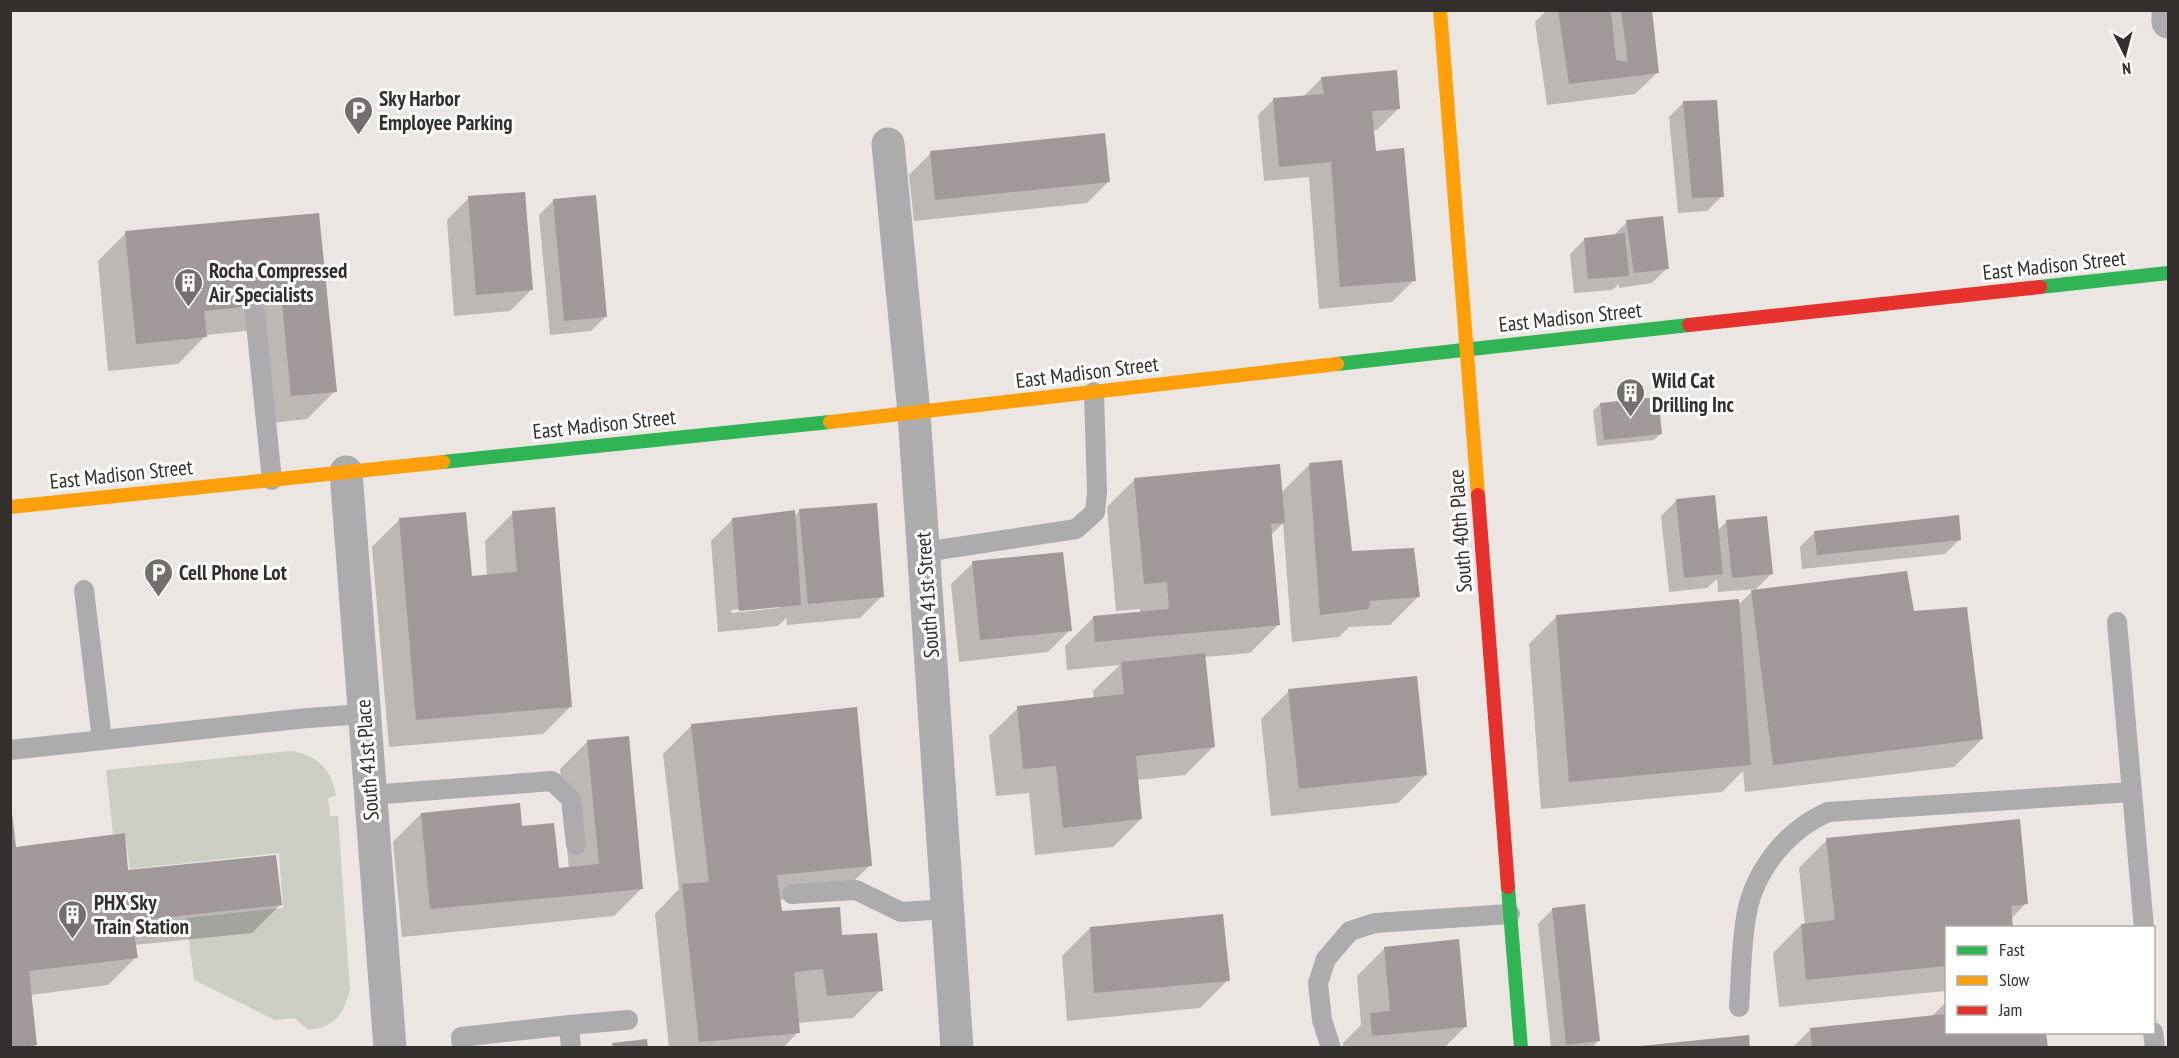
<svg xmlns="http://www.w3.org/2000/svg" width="2179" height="1058" viewBox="0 0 2179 1058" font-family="'PT Sans Narrow',sans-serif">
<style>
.green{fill:#cacec3}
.shadow{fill:#0003;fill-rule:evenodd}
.building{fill:#a09899}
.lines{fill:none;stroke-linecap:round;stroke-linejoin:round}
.lane{stroke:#acabad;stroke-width:20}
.street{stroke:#acabad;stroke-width:33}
.fast{stroke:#30b455;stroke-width:14}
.slow{stroke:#ff9f0a;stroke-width:14}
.jam{stroke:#e5322d;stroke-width:14}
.labels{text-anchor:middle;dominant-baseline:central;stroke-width:6;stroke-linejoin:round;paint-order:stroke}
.poi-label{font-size:21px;font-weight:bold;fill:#332f2c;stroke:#fff;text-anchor:start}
.street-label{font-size:21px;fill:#332f2c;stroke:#fff}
</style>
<rect width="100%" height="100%" fill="#ece6e2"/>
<!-- green -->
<path class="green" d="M291 751C317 755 332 769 336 796L328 798 330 816H338L350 990C343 1015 336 1026 309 1030L294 1018 275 1020 194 980 186 918 283 908 279 853 130 869 125 833 113 834 106 770Z"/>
<!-- shadow -->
<g class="shadow">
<path d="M1547 10H1650L1657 73 1635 94 1547 105 1535 22Z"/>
<path d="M1322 78 1399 108 1377 130 1372 131 1374 152 1414 280 1392 302 1319 309 1309 177 1264 181 1258 115 1273 100 1303 97Z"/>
<path d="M1684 102 1722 196 1707 211 1678 213 1669 117Z"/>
<path d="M931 153 1109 181 1087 203 914 221 909 175Z"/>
<path d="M469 198 532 289 510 311 454 316 447 220Z"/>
<path d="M554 200 606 316 591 331 550 335 539 215Z"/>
<path d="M318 214 335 391 307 419 263 424 254 330 206 335 178 364 108 371 98 261 126 233Z"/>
<path d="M1627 222 1667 268 1652 283 1619 288V284L1612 290 1574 293 1570 254 1585 239 1613 236Z"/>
<path d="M1600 404 1661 433 1654 440 1597 446 1593 411Z"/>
<path d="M1309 465 1351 553 1418 597 1390 625 1349 627 1339 637 1292 642 1283 523 1270 536 1278 625 1250 653 1204 657 1213 747 1185 775 1137 780 1141 819 1113 847 1035 855 1029 793 996 796 989 736 1018 708 1094 699 1093 691 1120 665 1067 670 1065 646 1093 618 1140 614V609L1116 611 1107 507 1135 479 1281 493Z"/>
<path d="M1676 501 1717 531 1727 521 1772 573 1754 591 1913 613 1982 739 1954 767 1745 792 1743 771 1722 792 1541 809 1529 644 1557 616 1738 605 1755 589 1718 592 1717 579 1707 588 1669 592 1661 516Z"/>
<path d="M800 511 882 596 860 618 787 625 786 618 778 626 718 632 711 541 733 519 794 516ZM779 605V608L732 613 731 610Z"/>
<path d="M513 513 571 706 543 734 389 747 372 547 400 519 470 577 487 576 485 541Z"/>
<path d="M1815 532 1960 539 1945 554 1802 569 1800 547Z"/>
<path d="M973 563 1070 630 1048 652 959 662 951 584Z"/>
<path d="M1289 691 1426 775 1398 803 1271 816 1261 719Z"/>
<path d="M691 726 870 865 842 893 779 900 781 913 841 937 881 990 853 1018 797 1023 798 1032 783 1048H669L655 914 679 889 663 754Z"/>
<path d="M588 741 642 888 614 916 402 937 393 842 421 814 557 870 569 869 560 769Z"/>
<path d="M10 812 14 849 280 905 252 933 134 945 136 957 108 985 30 995 35 1045 33 1048H10Z"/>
<path d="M1827 840 2026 903 2010 920 1946 928V991L1779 1007 1773 953 1801 925H1805L1799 868Z"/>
<path d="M1553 909 1598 1041 1592 1048H1551L1538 924Z"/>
<path d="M1090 928 1228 980 1200 1008 1067 1021 1062 956Z"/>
<path d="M1385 948 1466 1026 1444 1048H1343V1043L1361 1025 1357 976Z"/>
<path d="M1946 1002V1032L2046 1048H1792L1810 1030 1931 1017Z"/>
</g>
<!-- building -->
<g class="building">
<path d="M1558 10H1611L1616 60 1628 62 1621 10H1652L1659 73 1569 84Z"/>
<path d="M1397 70 1400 109 1372 111 1376 151 1404 148 1416 281 1340 287 1331 162 1279 167 1273 98 1324 94 1321 77Z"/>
<path d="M1717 100 1724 197 1692 198 1683 101Z"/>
<path d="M1105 133 1110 182 935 200 930 151Z"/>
<path d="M525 192 533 290 476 295 468 196Z"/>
<path d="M596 195 607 317 564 321 553 199Z"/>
<path d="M319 213 337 392 291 396 282 303 204 311 207 337 136 344 125 231Z"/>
<path d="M1663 216 1669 269 1634 273 1626 220Z"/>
<path d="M1625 233 1629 276 1588 279 1584 238Z"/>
<path d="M1658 397 1662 434 1604 440 1600 403Z"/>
<path d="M1342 460 1352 551 1414 548 1420 597 1370 601 1369 609 1320 615 1309 463Z"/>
<path d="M1280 464 1285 523 1271 524 1280 625 1095 642 1093 616 1169 609 1167 582 1144 584 1134 478Z"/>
<path d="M1715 495 1723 574 1684 578 1676 499Z"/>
<path d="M877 503 884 597 808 604 799 509Z"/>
<path d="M555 507 572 707 416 720 399 518 466 512 472 576 517 572 512 511Z"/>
<path d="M795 510 801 605 739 611 732 518Z"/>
<path d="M1959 515 1961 540 1817 555 1814 531Z"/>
<path d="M1767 516 1773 574 1732 578 1726 520Z"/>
<path d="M1063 552 1072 631 980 640 972 561Z"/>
<path d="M1907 571 1914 611 1967 607 1983 739 1773 765 1751 590Z"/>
<path d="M1739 599 1751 765 1569 782 1556 615Z"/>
<path d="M1205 653 1215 747 1136 756 1142 819 1063 828 1056 766 1023 769 1017 706 1124 694 1121 662Z"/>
<path d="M1417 676 1427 775 1299 789 1288 689Z"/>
<path d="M857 707 872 866 777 875 782 911 840 907 842 935 877 933 883 991 827 996 823 969 794 972 800 1033 699 1042 682 884 709 882 691 724Z"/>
<path d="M629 736 643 889 430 909 421 813 520 803 522 826 554 823 559 868 599 864 587 740Z"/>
<path d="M10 813H12L16 847 125 833 128 870 276 855 282 905 132 921 138 958 29 971 37 1045 10 1048Z"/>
<path d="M2020 819 2028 904 2011 906 2013 928H1946V966L1806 980 1801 924 1835 920 1826 838Z"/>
<path d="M1585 904 1600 1041 1566 1045 1552 908Z"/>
<path d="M1223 914 1230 981 1094 993 1090 927Z"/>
<path d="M1459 939 1467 1027 1372 1036 1370 1013 1390 1011 1384 947Z"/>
<path d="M1946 1014V1032H2046L2048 1048H1812L1810 1028Z"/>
<path d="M1749 1035 1750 1048H1640V1046Z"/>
<path d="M647 1039 648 1048H613L612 1043Z"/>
</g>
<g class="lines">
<!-- lane -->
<g class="lane">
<path d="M255 314 272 480"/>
<path d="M924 552 1076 529 1095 512 1097 492 1094 392"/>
<path d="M84 590 102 740"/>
<path d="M2117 622 2144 928"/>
<path d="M10 750 307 718 364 714"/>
<path d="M370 795 552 781 571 799 576 845"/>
<path d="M792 894 856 890 901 912 947 909"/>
<path d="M1739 1007C1741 980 1741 952 1745 925 1750 876 1783 832 1828 812L2132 792"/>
<path d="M569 1025 628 1020"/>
<path d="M2153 1032 2155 1048"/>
<path d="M462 1048 461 1037 569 1025 571 1048"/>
<path d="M1331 1048 1322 1020 1318 983 1326 959 1350 931 1375 923 1510 914"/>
</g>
<!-- street -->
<g class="street">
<path d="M2168 10V22"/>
<path d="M888 144 914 413 957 1048"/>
<path d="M346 472 390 1048"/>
</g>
<!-- fast -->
<g class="fast">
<path d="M2040 287 2168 273"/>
<path d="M1337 364 1689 325"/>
<path d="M443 462 830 422"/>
<path d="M1508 887 1521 1048"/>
</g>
<!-- slow -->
<g class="slow">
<path d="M1440 10 1478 495"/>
<path d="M830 422 1337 364"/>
<path d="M10 507 443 462"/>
</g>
<!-- jam -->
<g class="jam">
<path d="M1689 325 2040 287"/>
<path d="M1478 495 1508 887"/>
</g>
</g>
<!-- icons -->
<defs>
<symbol id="parking-pin" viewBox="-11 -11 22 30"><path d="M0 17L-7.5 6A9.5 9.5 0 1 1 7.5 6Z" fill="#746f6c" stroke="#fff"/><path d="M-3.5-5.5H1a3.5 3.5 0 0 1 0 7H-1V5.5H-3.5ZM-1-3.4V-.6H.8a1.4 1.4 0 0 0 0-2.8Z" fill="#fff"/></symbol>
<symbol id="building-pin" viewBox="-11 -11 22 30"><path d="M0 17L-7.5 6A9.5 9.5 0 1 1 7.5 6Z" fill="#746f6c" stroke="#fff"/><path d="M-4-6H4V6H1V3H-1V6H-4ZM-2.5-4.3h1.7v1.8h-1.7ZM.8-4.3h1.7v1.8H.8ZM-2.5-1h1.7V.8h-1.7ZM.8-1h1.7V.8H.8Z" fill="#fff"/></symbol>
</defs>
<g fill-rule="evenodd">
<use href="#parking-pin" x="342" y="94" width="33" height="45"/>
<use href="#building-pin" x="172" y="266" width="33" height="45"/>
<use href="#building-pin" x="1614" y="376" width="33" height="45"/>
<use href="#parking-pin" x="142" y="556" width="33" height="45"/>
<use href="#building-pin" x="56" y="898" width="33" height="45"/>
</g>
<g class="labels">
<!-- poi labels -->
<g class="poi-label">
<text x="379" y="98">Sky Harbor<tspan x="379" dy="24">Employee Parking</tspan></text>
<text x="209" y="270">Rocha Compressed<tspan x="209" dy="24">Air Specialists</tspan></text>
<text x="1652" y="380">Wild Cat<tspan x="1652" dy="24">Drilling Inc</tspan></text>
<text x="179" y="572">Cell Phone Lot</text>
<text x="94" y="902">PHX Sky<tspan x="94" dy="24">Train Station</tspan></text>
</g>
<!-- street labels -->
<g class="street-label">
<text transform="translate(2054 265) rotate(-6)">East Madison Street</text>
<text transform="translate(1570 317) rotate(-6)">East Madison Street</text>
<text transform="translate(1087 372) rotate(-7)">East Madison Street</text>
<text transform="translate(604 424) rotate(-6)">East Madison Street</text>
<text transform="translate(121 474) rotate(-6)">East Madison Street</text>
<text transform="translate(1460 531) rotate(-94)">South 40th Place</text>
<text transform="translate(927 595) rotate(-94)">South 41st Street</text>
<text transform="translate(367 760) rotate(-94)">South 41st Place</text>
</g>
</g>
<!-- border -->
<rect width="2179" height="1058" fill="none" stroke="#332f2c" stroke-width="24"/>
<!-- legend -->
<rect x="1945" y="926" width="210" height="108" fill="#ffffff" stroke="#adacab" stroke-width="1.5"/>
<rect x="1957" y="946" width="30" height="9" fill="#30b455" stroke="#adacab" stroke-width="1.5"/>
<text x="1999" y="956" font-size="18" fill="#332f2c">Fast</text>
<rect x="1957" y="976" width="30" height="9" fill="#ff9f0a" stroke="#adacab" stroke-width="1.5"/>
<text x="1999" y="986" font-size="18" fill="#332f2c">Slow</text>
<rect x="1957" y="1006" width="30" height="9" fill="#e5322d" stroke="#adacab" stroke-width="1.5"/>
<text x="1999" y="1016" font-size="18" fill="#332f2c">Jam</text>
<!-- north arrow -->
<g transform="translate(2125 54) rotate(174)" stroke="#ffffff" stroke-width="4.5" paint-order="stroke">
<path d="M0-4.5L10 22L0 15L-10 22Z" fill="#332f2c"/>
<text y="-9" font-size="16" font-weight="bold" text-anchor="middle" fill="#332f2c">N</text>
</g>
</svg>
